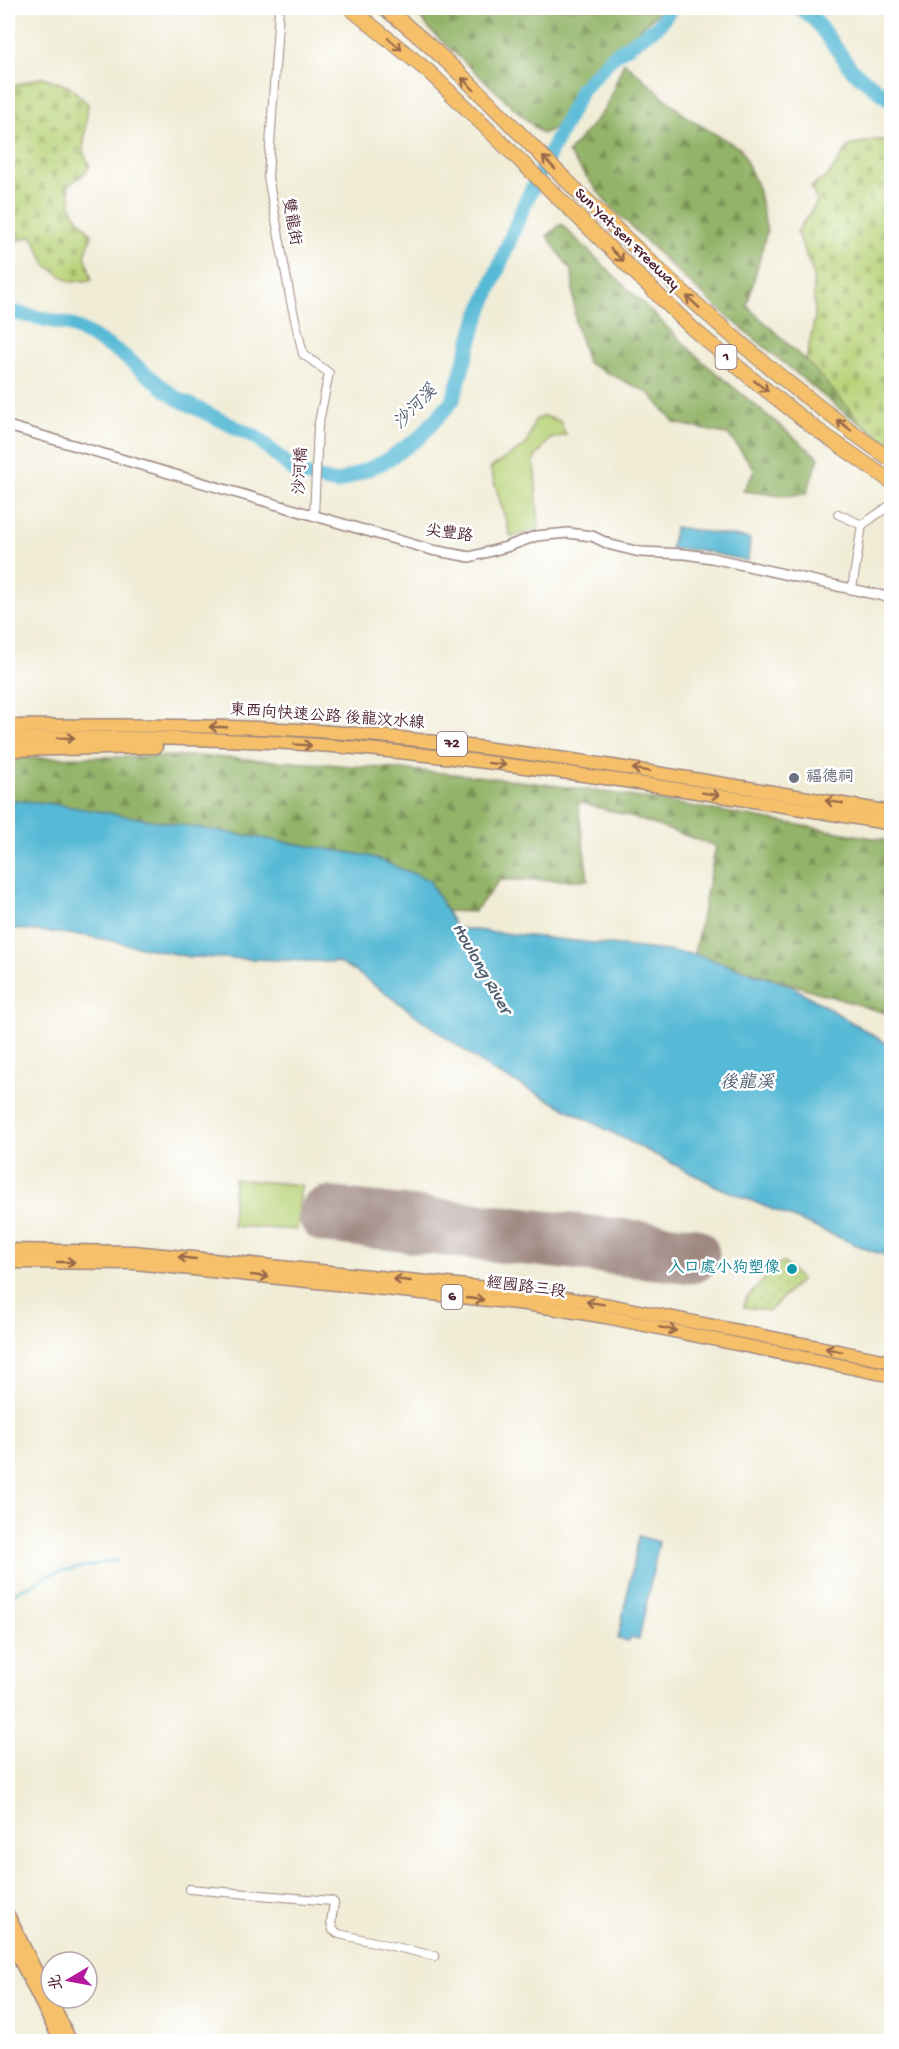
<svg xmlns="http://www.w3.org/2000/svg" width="899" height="2049" viewBox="0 0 899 2049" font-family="'Gochi Hand','LXGW WenKai TC',sans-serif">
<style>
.forest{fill:url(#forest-firs);stroke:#6e6a4a;stroke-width:1.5}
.cemetery{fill:url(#cemetery-stones);stroke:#817851;stroke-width:1.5}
.park{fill:url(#park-dots);stroke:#817851;stroke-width:1.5}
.garden{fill:#b8d277;stroke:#817851;stroke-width:1.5}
.water{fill:#57b9d5;stroke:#506c80;stroke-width:1.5}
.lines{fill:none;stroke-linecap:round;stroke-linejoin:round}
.stream{stroke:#57b9d5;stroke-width:2}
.river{stroke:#57b9d5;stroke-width:15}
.runway{stroke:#9d8680;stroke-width:57}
.minor-casing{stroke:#9d8680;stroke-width:10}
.tertiary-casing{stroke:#9d8680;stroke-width:12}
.primary-casing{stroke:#9d8680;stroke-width:15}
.trunk-casing{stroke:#9d8680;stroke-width:15}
.motorway-casing{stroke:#9d8680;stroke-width:16}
.minor{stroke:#fff;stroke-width:8}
.tertiary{stroke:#fff;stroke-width:9}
.primary{stroke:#f6c06b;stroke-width:12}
.trunk{stroke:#f6c06b;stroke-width:12}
.motorway{stroke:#f6c06b;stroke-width:14}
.oneway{stroke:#976748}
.worship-dot{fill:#6b7280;stroke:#fff;stroke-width:2}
.culture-dot{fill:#0f9aa8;stroke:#fff;stroke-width:2}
.labels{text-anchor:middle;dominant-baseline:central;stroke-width:5;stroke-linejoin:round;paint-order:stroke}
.shield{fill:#fff;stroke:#80626b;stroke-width:1.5}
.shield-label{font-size:15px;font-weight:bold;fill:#4a1f2b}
.street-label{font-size:16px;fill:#4a1f2b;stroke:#fff}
.worship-label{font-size:16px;fill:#5b616d;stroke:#fff;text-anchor:start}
.culture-label{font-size:16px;fill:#0d838f;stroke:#fff;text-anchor:end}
.water-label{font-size:18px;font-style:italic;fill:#4f5d6f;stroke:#fff}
</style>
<defs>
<pattern id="forest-firs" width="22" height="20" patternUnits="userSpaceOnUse" patternTransform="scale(1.5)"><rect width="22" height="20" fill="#92b468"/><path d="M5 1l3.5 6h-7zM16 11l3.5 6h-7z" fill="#799256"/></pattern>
<pattern id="cemetery-stones" width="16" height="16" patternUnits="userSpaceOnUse" patternTransform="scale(1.5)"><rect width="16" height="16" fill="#b8d277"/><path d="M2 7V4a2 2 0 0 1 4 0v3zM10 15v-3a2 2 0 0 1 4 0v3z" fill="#a0b467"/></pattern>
<pattern id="park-dots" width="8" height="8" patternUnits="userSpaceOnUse" patternTransform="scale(1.5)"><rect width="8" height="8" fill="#b8d277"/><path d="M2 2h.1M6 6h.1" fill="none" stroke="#a0b467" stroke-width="1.8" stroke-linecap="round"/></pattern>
</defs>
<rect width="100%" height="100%" fill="#fff"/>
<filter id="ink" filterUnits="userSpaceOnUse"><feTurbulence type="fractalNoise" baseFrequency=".0167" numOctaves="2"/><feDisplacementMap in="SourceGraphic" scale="12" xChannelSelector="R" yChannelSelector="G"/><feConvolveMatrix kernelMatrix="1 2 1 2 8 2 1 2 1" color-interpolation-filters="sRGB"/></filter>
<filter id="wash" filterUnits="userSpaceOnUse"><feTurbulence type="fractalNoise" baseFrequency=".008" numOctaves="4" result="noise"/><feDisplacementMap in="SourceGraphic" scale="24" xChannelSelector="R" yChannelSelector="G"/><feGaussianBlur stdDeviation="1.35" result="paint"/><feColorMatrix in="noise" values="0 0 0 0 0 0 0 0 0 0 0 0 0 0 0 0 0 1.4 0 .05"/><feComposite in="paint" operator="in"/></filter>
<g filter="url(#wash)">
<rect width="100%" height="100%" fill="#f0ecd6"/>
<!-- forest -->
<g class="forest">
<path d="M412 8H663L586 77 555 128 542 134 432 32Z"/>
<path d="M624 62 688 118 741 149 758 188 767 231 747 306 862 413 891 434V445L843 412 720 310 682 276 607 203 568 153 605 109Z"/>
<path d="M561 224 702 361 819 458 806 494 782 496 743 491 755 470 729 435 675 423 649 393 587 363 575 322 572 272 547 236Z"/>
<path d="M200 756C297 763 396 767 493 778 627 792 759 819 891 841V1015L694 954 716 846 626 815 578 802 588 880H500L474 912 446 911 429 880 48 803 8 800V758Z"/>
</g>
<!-- cemetery -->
<g class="cemetery">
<path d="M43 77 70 87 88 104 83 152 90 166 83 175 68 185 72 210 92 235 85 255 92 280 71 282 46 265 32 236 9 243 8 253V99L12 86Z"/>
<path d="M874 140H891V445L861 422 806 360 815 317 813 273 797 232 817 202 811 187 828 176 849 146Z"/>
</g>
<!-- park -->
<path class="park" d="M784 1263 801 1280 769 1311 744 1307 745 1300 778 1264Z"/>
<!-- garden -->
<g class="garden">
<path d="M544 416 560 421 566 435 550 439 534 459 539 529 511 537 490 468 526 445 535 420Z"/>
<path d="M234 1179 301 1185 297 1230 232 1226Z"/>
</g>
<!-- water -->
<g class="water">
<path d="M675 527 750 539 748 561 699 550 671 549Z"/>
<path d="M8 800 48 803 370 856 429 880 456 928 694 954 790 985 891 1046V1257L869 1250 716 1186 493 1071 353 970 337 962 190 957 87 936 8 928Z"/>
<path d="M639 1536 659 1542 639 1639 631 1637 629 1641 618 1639Z"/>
</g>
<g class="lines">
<!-- stream -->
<path class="stream" d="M8 1596 54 1573 117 1560"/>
<!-- river -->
<g class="river">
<path d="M800 8 815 20 853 71 892 101"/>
<path d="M8 311 71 325 119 352 176 398 257 438 297 473 336 483 384 462 419 438 453 400 476 323 524 205 582 89 613 56 658 26 671 8"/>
</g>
<!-- runway -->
<path class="runway" d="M327 1215 691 1255"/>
</g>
</g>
<g filter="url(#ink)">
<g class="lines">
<defs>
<g id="minor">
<path d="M279 8 268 177 291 302 303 354 329 373 318 427 314 516"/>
<path d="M838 514 862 525"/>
<path d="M852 589 862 525 892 504"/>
<path d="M189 1889 332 1901 334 1903 331 1922 333 1930 339 1934 435 1956"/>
</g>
<path id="tertiary" d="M8 426 432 550 470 557 506 547 536 536 568 533 592 536 611 545 640 552 685 554 712 558 892 598"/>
<g id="primary">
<path d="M8 1250 134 1252 526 1292 609 1305 892 1362"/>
<path d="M8 1262 134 1263 526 1304 606 1317 892 1376"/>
<path d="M8 1915 71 2042"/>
<path d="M8 1936 61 2042"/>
</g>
<g id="trunk">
<path d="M8 726C135 725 262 724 389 737 557 754 724 784 892 812"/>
<path d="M8 738C134 737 262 738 388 751 557 768 724 796 892 824"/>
<path d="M8 750 156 747"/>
</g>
<g id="motorway">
<path d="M350 8 429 72 693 329 751 378 813 427 892 482"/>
<path d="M384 8C446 55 503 117 559 173 636 250 715 325 800 392 830 415 860 439 892 460"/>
</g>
</defs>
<!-- minor casing -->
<use href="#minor" class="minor-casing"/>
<!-- tertiary casing -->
<use href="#tertiary" class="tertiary-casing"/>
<!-- primary casing -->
<use href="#primary" class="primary-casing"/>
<!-- trunk casing -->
<use href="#trunk" class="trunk-casing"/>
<!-- motorway casing -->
<use href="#motorway" class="motorway-casing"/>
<!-- minor -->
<use href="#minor" class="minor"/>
<!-- tertiary -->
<use href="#tertiary" class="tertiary"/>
<!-- primary -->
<use href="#primary" class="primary"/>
<!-- trunk -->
<use href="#trunk" class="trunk"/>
<!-- motorway -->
<use href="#motorway" class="motorway"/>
</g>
<!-- one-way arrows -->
<defs><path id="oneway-shaft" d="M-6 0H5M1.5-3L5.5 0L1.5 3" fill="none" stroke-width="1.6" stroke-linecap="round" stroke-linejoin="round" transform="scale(1.5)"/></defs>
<g class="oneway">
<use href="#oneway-shaft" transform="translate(395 44) rotate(40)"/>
<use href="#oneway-shaft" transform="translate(468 84) rotate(-136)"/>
<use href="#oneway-shaft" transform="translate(549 163) rotate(-135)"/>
<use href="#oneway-shaft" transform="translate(617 255) rotate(45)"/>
<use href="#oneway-shaft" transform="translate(693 302) rotate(-137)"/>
<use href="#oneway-shaft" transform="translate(761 386) rotate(38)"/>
<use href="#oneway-shaft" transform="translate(844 425) rotate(-143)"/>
<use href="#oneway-shaft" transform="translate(218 727) rotate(-178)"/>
<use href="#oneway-shaft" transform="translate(66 738)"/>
<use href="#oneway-shaft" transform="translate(303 745) rotate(4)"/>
<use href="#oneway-shaft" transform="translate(497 764) rotate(7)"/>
<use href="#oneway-shaft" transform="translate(641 770) rotate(-171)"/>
<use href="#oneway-shaft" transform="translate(711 794) rotate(9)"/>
<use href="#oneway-shaft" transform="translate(834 802) rotate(-171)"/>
<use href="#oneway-shaft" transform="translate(187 1258) rotate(-174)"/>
<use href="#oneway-shaft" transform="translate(66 1262)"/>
<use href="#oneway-shaft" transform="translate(260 1276) rotate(6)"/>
<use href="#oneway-shaft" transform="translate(402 1280) rotate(-174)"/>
<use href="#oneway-shaft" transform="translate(475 1299) rotate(6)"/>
<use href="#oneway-shaft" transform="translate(595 1303) rotate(-171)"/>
<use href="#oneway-shaft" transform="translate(668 1329) rotate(12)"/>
<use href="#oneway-shaft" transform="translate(834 1350) rotate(-168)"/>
</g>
</g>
<!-- markers -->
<circle class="worship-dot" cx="794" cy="778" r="6"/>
<circle class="culture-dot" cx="792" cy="1269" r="6"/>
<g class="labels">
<!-- shield labels -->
<g class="shield">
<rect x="715.5" y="345" width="21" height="24" rx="4.5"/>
<rect x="437" y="732" width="30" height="24" rx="4.5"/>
<rect x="441.5" y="1285" width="21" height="24" rx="4.5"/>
</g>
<g class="shield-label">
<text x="726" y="357">1</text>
<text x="452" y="744">72</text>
<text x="452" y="1297">6</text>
</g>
<!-- street labels -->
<g class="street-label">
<text transform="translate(290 222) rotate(80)">雙龍街</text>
<text transform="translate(626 240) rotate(44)">Sun Yat-sen Freeway</text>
<text transform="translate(302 471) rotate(-87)">沙河橋</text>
<text transform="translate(449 535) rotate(8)">尖豐路</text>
<text transform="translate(327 718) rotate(4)">東西向快速公路 後龍汶水線</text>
<text transform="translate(526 1289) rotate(7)">經國路三段</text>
</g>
<!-- worship labels -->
<g class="worship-label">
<text x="806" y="778">福德祠</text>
</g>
<!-- culture labels -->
<g class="culture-label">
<text x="780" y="1269">入口處小狗塑像</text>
</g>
<!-- water labels -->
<g class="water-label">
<text transform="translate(416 408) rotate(-46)">沙河溪</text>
<text transform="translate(481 969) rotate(60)">Houlong River</text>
<text x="747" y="1083">後龍溪</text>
</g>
</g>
<!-- margin -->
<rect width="899" height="2049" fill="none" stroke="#fff" stroke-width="30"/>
<!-- north arrow -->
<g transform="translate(69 1980) rotate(260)"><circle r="28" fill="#ffffff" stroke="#b7a5aa" stroke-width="1.5"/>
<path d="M0-4.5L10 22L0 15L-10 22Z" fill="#b5179e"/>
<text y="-9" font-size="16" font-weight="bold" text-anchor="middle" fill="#4a1f2b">北</text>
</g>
</svg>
